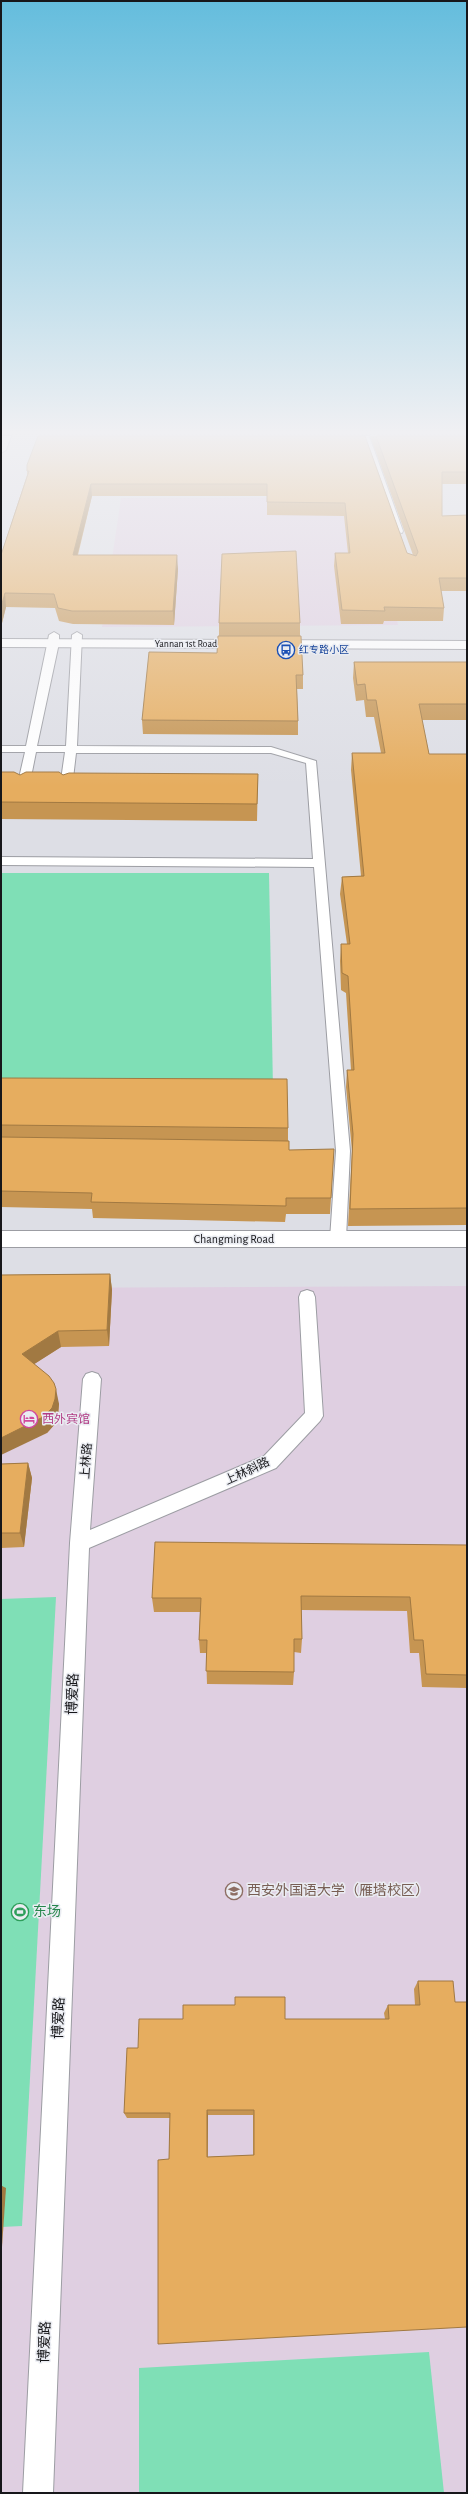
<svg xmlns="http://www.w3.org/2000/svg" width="468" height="2494" viewBox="0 0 468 2494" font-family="'Alegreya Sans','Noto Sans SC',sans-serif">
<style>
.education{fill:#dfcfe1}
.green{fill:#7fdfb6}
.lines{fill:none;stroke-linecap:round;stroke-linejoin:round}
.service-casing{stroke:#9c9da3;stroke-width:2}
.minor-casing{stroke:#9c9da3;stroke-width:2}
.tertiary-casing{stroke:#9c9da3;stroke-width:2}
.secondary-casing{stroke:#9c9da3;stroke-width:2}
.service{fill:#fff;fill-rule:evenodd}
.minor{fill:#fff;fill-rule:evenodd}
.tertiary{fill:#fff;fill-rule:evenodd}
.secondary{fill:#fff;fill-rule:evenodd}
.wall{fill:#c69552;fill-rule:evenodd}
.shaded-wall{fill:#a17942}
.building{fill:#e6ad5f;stroke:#a17942;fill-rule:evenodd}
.labels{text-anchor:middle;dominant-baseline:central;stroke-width:3;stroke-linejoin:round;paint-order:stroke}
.far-street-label{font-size:10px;fill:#17171a;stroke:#eaecf2}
.far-transit-label{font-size:10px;fill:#164399;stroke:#eaecf2;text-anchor:start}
.street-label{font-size:12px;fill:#17171a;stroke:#eaecf2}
.hotel-label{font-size:12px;fill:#b23c85;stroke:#eaecf2;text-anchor:start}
.near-street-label{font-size:14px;fill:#17171a;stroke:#eaecf2}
.near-education-label{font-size:14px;fill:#785e54;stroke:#eaecf2;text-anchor:start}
.near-leisure-label{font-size:14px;fill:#27864d;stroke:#eaecf2;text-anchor:start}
</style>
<rect width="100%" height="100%" fill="#dddee5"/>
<!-- education -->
<g class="education">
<path d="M354 497 375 517 398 625 102 627 121 498Z"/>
<path d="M467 1286V2493H1V1288Z"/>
</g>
<!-- green -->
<g class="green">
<path d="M1 873H269L273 1089 1 1088Z"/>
<path d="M56 1597 22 2226 1 2227V1599Z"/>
<path d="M429 2352 444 2493H139V2368Z"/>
</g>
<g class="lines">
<defs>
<g id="service">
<path d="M361 436H369L403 531 402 533 395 531Z"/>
<path d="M54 632 59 635V643L37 746H66L72 635 77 632 82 635 77 746 271 747 316 761 350 1151 346 1239 344 1243 338 1245 332 1243 330 1239 336 1151 314 867 1 865V857L313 859 306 763 271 753H76L72 787 66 790 60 787 65 752H36L29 787 23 790 19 789 17 787 25 752H1V746H26L49 635Z"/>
<path d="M307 1290 313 1292 315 1297 323 1416 320 1421 276 1468 89 1548 53 2493H23L70 1543 83 1379 86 1374 92 1372 98 1374 101 1379 90 1530 264 1456 305 1413 299 1297 301 1292Z"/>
</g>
<path id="minor" d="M1 436H11L6 450 1 453Z"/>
<rect id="tertiary" x="1" y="1231" width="466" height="16"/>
<path id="secondary" d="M1 639 467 641V649L1 647Z"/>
</defs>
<!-- service casing -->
<use href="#service" class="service-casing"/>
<!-- minor casing -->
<use href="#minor" class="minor-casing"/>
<!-- tertiary casing -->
<use href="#tertiary" class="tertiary-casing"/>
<!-- secondary casing -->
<use href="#secondary" class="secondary-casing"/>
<!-- service -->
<use href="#service" class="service"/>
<!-- minor -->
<use href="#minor" class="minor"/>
<!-- tertiary -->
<use href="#tertiary" class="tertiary"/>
<!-- secondary -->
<use href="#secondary" class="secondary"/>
</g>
<!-- wall -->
<g class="wall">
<path d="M365 436 407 553 413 555 370 436H467V484H442V516L467 515V591H441L444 608 443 621H384L383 624H341L334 566 335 553H348L344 516 267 515V496H92L78 555 178 569 174 625 73 624 59 621 55 608 6 607 2 623 1 622V555L27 475V471Z"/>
<path d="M219 623H300V636L303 675V689H297L298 721V735L143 734 142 720 217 653 219 636Z"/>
<path d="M354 662H467V720H422L429 754H467V1225L348 1226 352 1151 346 1087 347 1070H351L346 993 341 990 340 961 341 944H347L340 894 342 877 361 876 351 770 352 753H381L374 717H366L364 700 356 701 353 678Z"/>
<path d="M1 772 20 775 258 774 257 821 1 819Z"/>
<path d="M1 1078 288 1128V1141L289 1150 331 1198 330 1214H286L285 1222 93 1218 92 1209 1 1207Z"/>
<path d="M110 1274 112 1290 109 1346 61 1347 34 1364 59 1404 58 1415 55 1424 47 1433 1 1275Z"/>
<path d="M28 1463 32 1478 24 1547 1 1548V1464Z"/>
<path d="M467 1545V1688L422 1687 419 1653H410L407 1611 301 1610 302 1639 301 1653 294 1652V1672L293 1685 207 1684 206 1653H200L199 1640 200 1612H154L152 1598Z"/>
<path d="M418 1981 467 2327 169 2159 170 2118H127L124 2113 138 2048 285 2019H385L384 2013 388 2005H415L414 1989ZM208 2115H253V2155L208 2157Z"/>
</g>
<!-- shaded-wall -->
<g class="shaded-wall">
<path d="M91 484 92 496 74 568 73 555Z"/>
<path d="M177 555 178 569 174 625 173 611Z"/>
<path d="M5 593 6 607 2 623 1 614V607Z"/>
<path d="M110 1274 112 1290 109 1346 107 1330Z"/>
<path d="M58 1331 61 1347 25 1370 22 1354Z"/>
<path d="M56 1389 59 1404 58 1415 55 1424 47 1433 1 1455V1438Z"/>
<path d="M28 1463 32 1478 24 1547 20 1533Z"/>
<path d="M207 2110 208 2115 207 2162Z"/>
<path d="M2 2186 6 2188 1 2262V2201Z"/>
</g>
<!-- building -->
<g class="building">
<path d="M38 436H365L407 553 416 556 418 552 376 436H467V472H442V516L467 515V578H439L444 608 384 607 385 611 342 610 335 553H350L345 503 267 502V484H91L73 555H177L173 611H72L58 608 54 594 5 593 1 607V555L29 471H27V465Z"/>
<path d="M296 551 300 623H219L222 554Z"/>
<path d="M218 636H301L303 675H296L298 721 142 720 149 652 217 653Z"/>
<path d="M354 662H467V704H419L429 754H467V1208L350 1209 353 1134 347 1070H354L348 976 342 973 341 944H350L342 877 364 876 352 753H385L376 700H367L365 684 357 685Z"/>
<path d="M1 772H14L20 775 26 772H59L63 775 69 773 258 774 257 804 1 802Z"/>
<path d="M1 1078 287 1079 288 1128 1 1125Z"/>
<path d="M1 1137 289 1141V1150L334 1149 331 1198H286V1206L91 1202 92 1193 1 1191Z"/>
<path d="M110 1274 107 1330 58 1331 22 1354 49 1376 54 1383 56 1389 55 1399 52 1408 43 1417 1 1438V1275Z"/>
<path d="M28 1463 20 1533H1V1464Z"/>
<path d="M155 1542 467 1545V1675L426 1674 423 1640H414L410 1597 301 1596 302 1639H294V1672L206 1671 207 1640H199L201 1598H152Z"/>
<path d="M418 1981H453L455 2002H467V2327L158 2344V2160L169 2159 170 2113H124L127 2048H138L139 2019H183V2005H235V1997H285V2019H389L388 2005H420ZM207 2110H254V2155L207 2157Z"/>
<path d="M1 2186H2L1 2201Z"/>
</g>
<!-- sky -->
<linearGradient id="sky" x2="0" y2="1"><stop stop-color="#64bddd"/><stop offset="0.55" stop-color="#f0f0f3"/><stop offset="1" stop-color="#f0f0f3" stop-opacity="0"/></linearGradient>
<rect width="468" height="786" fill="url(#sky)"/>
<!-- icons -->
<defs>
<symbol id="bus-ring" viewBox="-11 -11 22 22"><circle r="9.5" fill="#eaecf2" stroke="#1a4fb4" stroke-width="1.5"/><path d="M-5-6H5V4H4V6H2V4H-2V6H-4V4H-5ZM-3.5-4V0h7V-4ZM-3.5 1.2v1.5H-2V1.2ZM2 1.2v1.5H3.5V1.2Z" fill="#1a4fb4"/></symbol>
<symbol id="hotel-ring" viewBox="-11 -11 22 22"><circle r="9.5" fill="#eaecf2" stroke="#d1479c" stroke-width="1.5"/><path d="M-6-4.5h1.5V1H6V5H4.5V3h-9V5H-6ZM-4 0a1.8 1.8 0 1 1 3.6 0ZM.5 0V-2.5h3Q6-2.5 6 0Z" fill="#d1479c"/></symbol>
<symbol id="university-ring" viewBox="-11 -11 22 22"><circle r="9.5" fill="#eaecf2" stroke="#8d6e63" stroke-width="1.5"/><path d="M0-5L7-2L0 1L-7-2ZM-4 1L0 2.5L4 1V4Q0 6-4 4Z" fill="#8d6e63"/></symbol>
<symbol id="stadium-ring" viewBox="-11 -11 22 22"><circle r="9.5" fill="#eaecf2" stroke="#2e9e5b" stroke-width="1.5"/><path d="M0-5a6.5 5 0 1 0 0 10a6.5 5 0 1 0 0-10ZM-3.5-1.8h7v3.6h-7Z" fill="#2e9e5b"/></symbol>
</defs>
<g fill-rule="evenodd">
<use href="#bus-ring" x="276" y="640" width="20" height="20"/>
<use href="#hotel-ring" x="19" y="1409" width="20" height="20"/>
<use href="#university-ring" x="224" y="1881" width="20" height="20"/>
<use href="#stadium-ring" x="10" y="1902" width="20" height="20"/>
</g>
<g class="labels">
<!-- far-street labels -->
<g class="far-street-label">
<text x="186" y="644">Yannan 1st Road</text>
</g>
<!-- far-transit labels -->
<g class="far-transit-label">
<text x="299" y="650">红专路小区</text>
</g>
<!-- street labels -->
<g class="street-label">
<text x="234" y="1239">Changming Road</text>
<text transform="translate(86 1461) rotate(-86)">上林路</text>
<text transform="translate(247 1471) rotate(-25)">上林斜路</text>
</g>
<!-- hotel labels -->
<g class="hotel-label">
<text x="42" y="1419">西外宾馆</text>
</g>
<!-- near-street labels -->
<g class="near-street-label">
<text transform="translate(73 1694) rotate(-87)">博爱路</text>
<text transform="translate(59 2018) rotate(-87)">博爱路</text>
<text transform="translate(45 2342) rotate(-87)">博爱路</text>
</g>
<!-- near-education labels -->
<g class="near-education-label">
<text x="247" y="1891">西安外国语大学（雁塔校区）</text>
</g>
<!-- near-leisure labels -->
<g class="near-leisure-label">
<text x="33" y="1912">东场</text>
</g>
</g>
<!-- border -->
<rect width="468" height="2494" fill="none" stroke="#17171a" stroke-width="4"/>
</svg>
